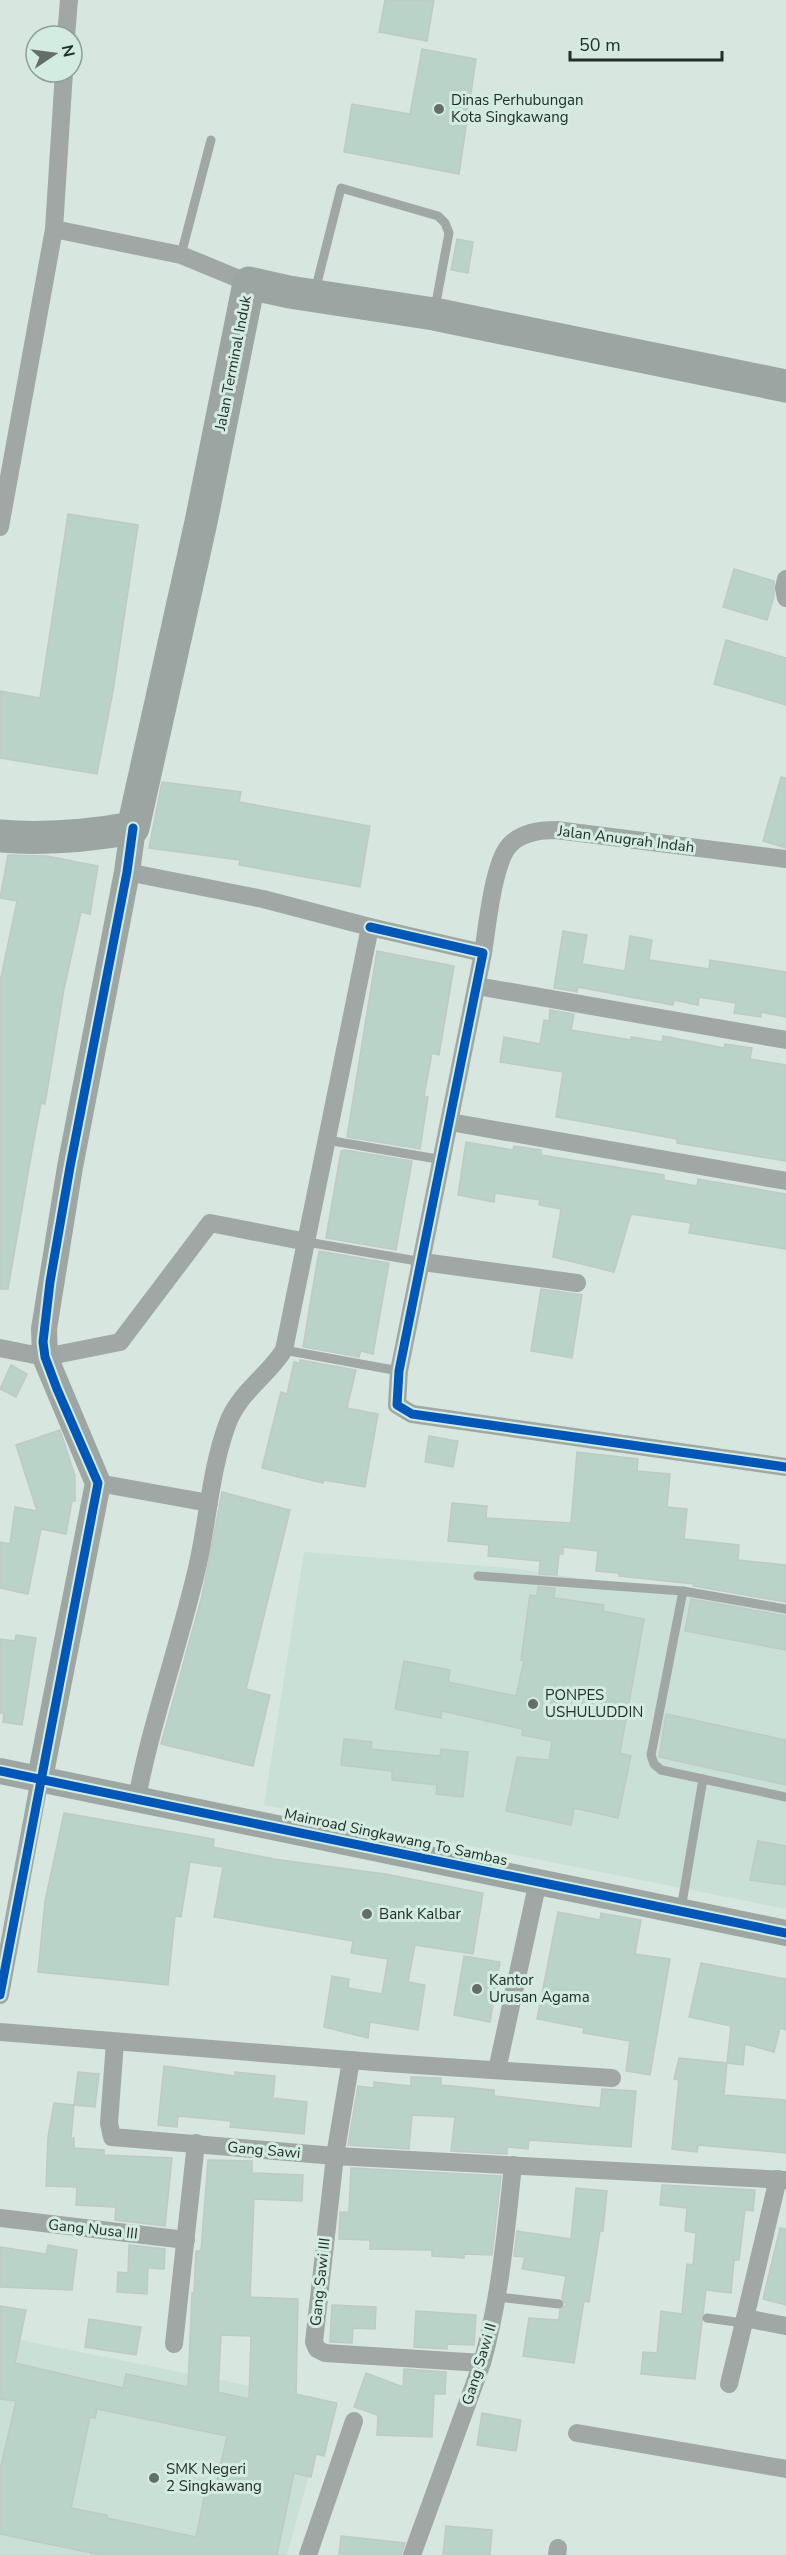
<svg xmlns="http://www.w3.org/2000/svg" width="786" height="2555" viewBox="0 0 786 2555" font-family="'Nunito Sans',sans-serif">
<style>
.built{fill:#c8e0d5}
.building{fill:#b9d3c9;stroke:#bfcac5;stroke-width:1.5;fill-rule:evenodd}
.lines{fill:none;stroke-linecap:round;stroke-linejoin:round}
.lane{stroke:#a1a7a4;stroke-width:9}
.street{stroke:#a1a7a4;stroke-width:18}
.secondary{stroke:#9ea6a4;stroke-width:26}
.highway{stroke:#9ca5a1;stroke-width:33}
.cycleway-casing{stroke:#d2ece1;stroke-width:13}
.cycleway{stroke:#0057b8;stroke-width:9}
.poi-dot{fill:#636e69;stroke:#d2ece1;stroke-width:2}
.labels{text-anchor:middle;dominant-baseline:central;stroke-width:6;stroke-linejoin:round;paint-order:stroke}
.poi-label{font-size:15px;fill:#242d29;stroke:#d2ece1;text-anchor:start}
.street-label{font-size:15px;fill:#242d29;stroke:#d2ece1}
</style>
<rect width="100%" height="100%" fill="#d8e6e0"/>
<!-- built -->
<g class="built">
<path d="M304 1552 510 1568 626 1585 786 1604V1909L264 1805Z"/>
<path d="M0 2336 329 2402 287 2555H0Z"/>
</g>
<!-- building -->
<g class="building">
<path d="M385 0H434L427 41 379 32Z"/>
<path d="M422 49 476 59 459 174 344 152 352 104 410 114Z"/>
<path d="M457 239 473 242 468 273 451 270Z"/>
<path d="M68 514 138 525 113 691 97 774 0 758V691L40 698Z"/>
<path d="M734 569 774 581V596L767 620 723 607Z"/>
<path d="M726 640 786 658V705L714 684Z"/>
<path d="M781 777 786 778V848L763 841Z"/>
<path d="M162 782 241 792 239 802 370 826 360 887 239 865 240 860 149 848Z"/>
<path d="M8 855 47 856 98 866 90 914 81 912 64 989 45 1104 41 1103 33 1145 8 1289H0V982L17 901 0 898Z"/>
<path d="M563 931 587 935 582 964 625 971 630 936 652 940 649 960 709 969 710 960 786 972V1017L761 1012V1017L734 1013 736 1003 699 997 698 1005 674 1000 673 1005 578 987 577 992 554 988Z"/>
<path d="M377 951 454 966 439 1055 432 1053 424 1096 428 1097 420 1149 347 1137Z"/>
<path d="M550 1010 574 1014 571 1030 631 1040V1037L662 1042 663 1036 724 1048 725 1044 752 1048 750 1059 786 1065V1161L677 1143V1139L556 1117 563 1072 500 1062 504 1037 540 1044 544 1020 549 1021Z"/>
<path d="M466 1142 513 1150 514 1146 541 1150V1155L664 1175V1180L697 1186 698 1179 786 1194V1249L689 1233 691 1223 631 1214 614 1272 553 1257 561 1209 539 1205 540 1200 495 1193 494 1202 458 1195Z"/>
<path d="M345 1150 412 1161 396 1250 326 1238 341 1151Z"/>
<path d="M319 1251 389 1263 373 1354 361 1351 359 1357 303 1347Z"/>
<path d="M541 1289 582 1295 572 1358 531 1351Z"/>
<path d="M300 1360 356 1370 347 1408 378 1414 365 1487 324 1480 323 1483 262 1468 281 1392 287 1394 294 1362 300 1363Z"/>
<path d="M11 1365 27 1374 16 1397 0 1389Z"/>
<path d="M60 1430 75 1476V1501H72L66 1534 41 1529 28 1594 0 1588V1542L10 1544 15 1507 37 1511 16 1445Z"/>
<path d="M429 1436 458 1441 453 1467 425 1462Z"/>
<path d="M577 1452 638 1459 637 1471 670 1474 667 1507 687 1509 684 1539 739 1545 738 1560 786 1565V1602L693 1586 694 1584 619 1576V1573L596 1571 598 1551 563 1547V1554H559L557 1575 539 1574 540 1561 488 1556 489 1545 448 1541 452 1503 487 1506 486 1518 571 1523Z"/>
<path d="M222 1492 290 1510 246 1689 270 1695 253 1766 161 1744 202 1596Z"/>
<path d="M538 1587 555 1588 554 1598 604 1605 603 1611 644 1619 620 1753 631 1756 618 1818 574 1808 571 1825 506 1811 517 1757 549 1760 552 1741 522 1735 523 1729 442 1711 441 1718 395 1709 404 1661 450 1670 448 1682 516 1696 524 1661 521 1660 530 1595 537 1596Z"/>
<path d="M691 1599 786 1616V1650L685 1631Z"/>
<path d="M16 1635 36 1638 22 1725 3 1722 4 1713H0V1639L15 1641Z"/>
<path d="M666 1714 786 1740V1785L659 1757Z"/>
<path d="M344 1739 372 1742 371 1749 440 1756 441 1749 468 1752 463 1797 436 1794 437 1785 392 1780V1771L341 1765Z"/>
<path d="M64 1813 214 1839 213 1847 274 1859 385 1874 483 1893 473 1954 415 1945 408 1982 425 1985 418 2030 370 2022 368 2038 324 2027 332 1976 349 1979 348 1988 382 1994 388 1959 351 1953 353 1941 214 1917 223 1867 190 1862 181 1917 175 1916 168 1985 38 1972 45 1901Z"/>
<path d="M758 1841 786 1846V1885L750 1880Z"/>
<path d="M558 1912 600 1920 601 1913 641 1920 635 1954 670 1959 650 2075 626 2071 630 2041 583 2033 584 2028 537 2019Z"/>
<path d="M464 1956 500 1962 490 2022 454 2015Z"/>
<path d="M701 1963 786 1979V2030L780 2028 774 2052 745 2044 743 2065 727 2063 731 2026 689 2017Z"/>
<path d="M679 2058 727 2063 724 2095 786 2100V2153L698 2145 697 2152 672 2149 679 2080 674 2079Z"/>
<path d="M164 2066 235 2076V2072L275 2076 273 2098 307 2102 304 2134 230 2127 231 2121 178 2116 177 2127 158 2125Z"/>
<path d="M78 2072 99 2074 95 2107 74 2105Z"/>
<path d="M411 2077 441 2078V2085L494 2090V2096L600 2108 602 2089 636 2091 631 2147 529 2140 528 2149 507 2147V2154L451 2151 455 2117 412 2115 409 2149 348 2145 358 2086 374 2088V2082L411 2086Z"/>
<path d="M54 2103 74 2105 71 2138H74V2148L104 2150V2155L172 2158 165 2226 115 2220 116 2207 76 2205 77 2187 46 2186 48 2137Z"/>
<path d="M208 2160 252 2161V2173L303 2175 302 2201 254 2199 250 2297 298 2299 296 2394 337 2403 324 2456 316 2454 311 2477 294 2473 277 2555H101L0 2534V2470L16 2401 0 2399V2306L26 2310 15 2363 123 2388 126 2374 188 2387 192 2293H194L196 2251H201ZM221 2335 251 2336 249 2399 218 2392ZM97 2409 227 2436 214 2494 205 2492 196 2537 107 2518V2515L71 2508 90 2417 95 2418Z"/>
<path d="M351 2168 501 2176 492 2255 464 2254V2258L432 2256V2250L370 2249V2240L339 2239 340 2212H349Z"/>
<path d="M662 2185 755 2190 753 2211 745 2210 739 2260H734L731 2293 706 2290 695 2379 641 2374 643 2352 657 2353 661 2311 682 2314 687 2264 693 2265 696 2233 685 2231 687 2208 660 2205Z"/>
<path d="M576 2188 607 2191 603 2231H600L589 2302 584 2301 574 2363 523 2356 529 2318 559 2320 560 2310 566 2305 562 2298 566 2276 522 2269 525 2257 514 2256 517 2231 571 2239Z"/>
<path d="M780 2228 786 2229V2305L763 2299Z"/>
<path d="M48 2245 77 2250 72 2290 0 2287V2247L46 2254Z"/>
<path d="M129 2245 165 2249 164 2269 148 2268 147 2294 117 2292 118 2272 128 2273Z"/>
<path d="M332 2305 376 2307 375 2329 353 2328 352 2343 330 2342Z"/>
<path d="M416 2311 476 2315 474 2345 447 2344V2349L414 2347Z"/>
<path d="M89 2319 141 2327 136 2355 85 2347Z"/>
<path d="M404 2369 446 2372 445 2394H434L432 2437 377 2435 378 2415 354 2407 366 2373 403 2387Z"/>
<path d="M482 2413 521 2420 516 2451 477 2445Z"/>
<path d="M446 2526 492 2530 490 2555H443Z"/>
<path d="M341 2536 405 2543 401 2555H339Z"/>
</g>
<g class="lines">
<!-- lane -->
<g class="lane">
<path d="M181 255 211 140"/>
<path d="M315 291 341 188 438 216 445 223 449 233 435 308"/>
<path d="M327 1140 443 1160"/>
<path d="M307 1242 423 1262"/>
<path d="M284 1350 399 1371"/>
<path d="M478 1576 683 1591"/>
<path d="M786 1609 683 1591 651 1755 654 1764 661 1770 786 1797"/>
<path d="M681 1909 703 1779"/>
<path d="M498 2297 559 2304"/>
<path d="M707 2318 743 2323"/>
</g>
<!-- street -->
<g class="street">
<path d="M66 36 69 0"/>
<path d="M64 72 54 229 181 255 249 283"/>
<path d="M0 527 54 229"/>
<path d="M786 579 784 588 786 598"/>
<path d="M127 872 263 899 370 927 284 1350C267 1377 238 1393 227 1425 211 1469 208 1518 198 1564 180 1643 152 1719 137 1798"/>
<path d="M370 927 483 953 399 1371 397 1405 412 1414 786 1467"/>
<path d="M483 953C487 928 493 866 508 847 519 833 540 830 556 830L786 859"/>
<path d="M477 986 786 1040"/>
<path d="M450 1122 786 1181"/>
<path d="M423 1262 577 1283"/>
<path d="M0 1348 45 1357 120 1342 210 1223 307 1242"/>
<path d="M98 1483 209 1503"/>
<path d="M0 1995 40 1778"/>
<path d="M0 2032 387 2063 612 2078"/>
<path d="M115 2042 109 2123 112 2137 335 2156 786 2180"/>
<path d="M351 2060 335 2156 314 2342 317 2349 325 2353 482 2363"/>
<path d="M497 2070 538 1881"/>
<path d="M778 2179 745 2318 786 2326"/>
<path d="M0 2218 186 2240"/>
<path d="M174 2344 196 2143"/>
<path d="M729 2384 745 2318"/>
<path d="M577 2433 786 2469"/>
<path d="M308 2555 354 2421"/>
<path d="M412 2555 482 2363C500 2299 506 2232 513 2165"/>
<path d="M557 2555 558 2548"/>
</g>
<!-- secondary -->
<g class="secondary">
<path d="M0 1771 786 1933"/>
<path d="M40 1778 98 1483 45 1357 44 1329 70 1167 127 872 133 828"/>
</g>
<!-- highway -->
<path class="highway" d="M0 836C46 840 88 836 133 828L201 522 249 283 289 292 434 314 786 386"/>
<defs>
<g id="cycleway">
<path d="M370 927 483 953 399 1371 397 1405 412 1414 786 1467"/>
<path d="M0 1771 786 1933"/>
<path d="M0 1995 98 1483 57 1389 45 1357 43 1342 50 1282 70 1167 127 872 133 828"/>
</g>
</defs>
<!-- cycleway casing -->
<use href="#cycleway" class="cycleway-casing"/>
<!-- cycleway -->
<use href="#cycleway" class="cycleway"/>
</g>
<!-- markers -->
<g class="poi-dot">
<circle cx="439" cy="109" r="6"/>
<circle cx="533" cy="1704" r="6"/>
<circle cx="367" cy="1914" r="6"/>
<circle cx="477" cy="1989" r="6"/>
<circle cx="154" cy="2478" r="6"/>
</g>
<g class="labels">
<!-- poi labels -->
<g class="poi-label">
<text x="451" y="100">Dinas Perhubungan<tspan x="451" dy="17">Kota Singkawang</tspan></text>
<text x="545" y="1695">PONPES<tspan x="545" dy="17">USHULUDDIN</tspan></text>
<text x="379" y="1914">Bank Kalbar</text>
<text x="489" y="1980">Kantor<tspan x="489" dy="17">Urusan Agama</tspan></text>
<text x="166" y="2469">SMK Negeri<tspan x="166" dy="17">2 Singkawang</tspan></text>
</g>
<!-- street labels -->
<g class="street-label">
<text transform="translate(233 363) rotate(-79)">Jalan Terminal Induk</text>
<text transform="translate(626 839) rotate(7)">Jalan Anugrah Indah</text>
<text transform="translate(396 1837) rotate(12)">Mainroad Singkawang To Sambas</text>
<text transform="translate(264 2150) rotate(5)">Gang Sawi</text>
<text transform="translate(93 2229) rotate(6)">Gang Nusa III</text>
<text transform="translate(320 2282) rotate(-84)">Gang Sawi III</text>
<text transform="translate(479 2364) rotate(-73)">Gang Sawi II</text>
</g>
</g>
<!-- north arrow -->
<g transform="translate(54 54) rotate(77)"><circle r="28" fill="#d2ece1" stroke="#8ca097" stroke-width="1.5"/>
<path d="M0-4.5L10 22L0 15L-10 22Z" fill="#636e69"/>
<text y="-9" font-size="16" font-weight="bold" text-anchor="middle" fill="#242d29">N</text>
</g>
<!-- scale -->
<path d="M570 51v9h152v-9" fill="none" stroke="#242d29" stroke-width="3"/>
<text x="579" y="51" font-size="18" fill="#242d29" stroke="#d2ece1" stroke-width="4.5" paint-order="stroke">50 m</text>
</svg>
